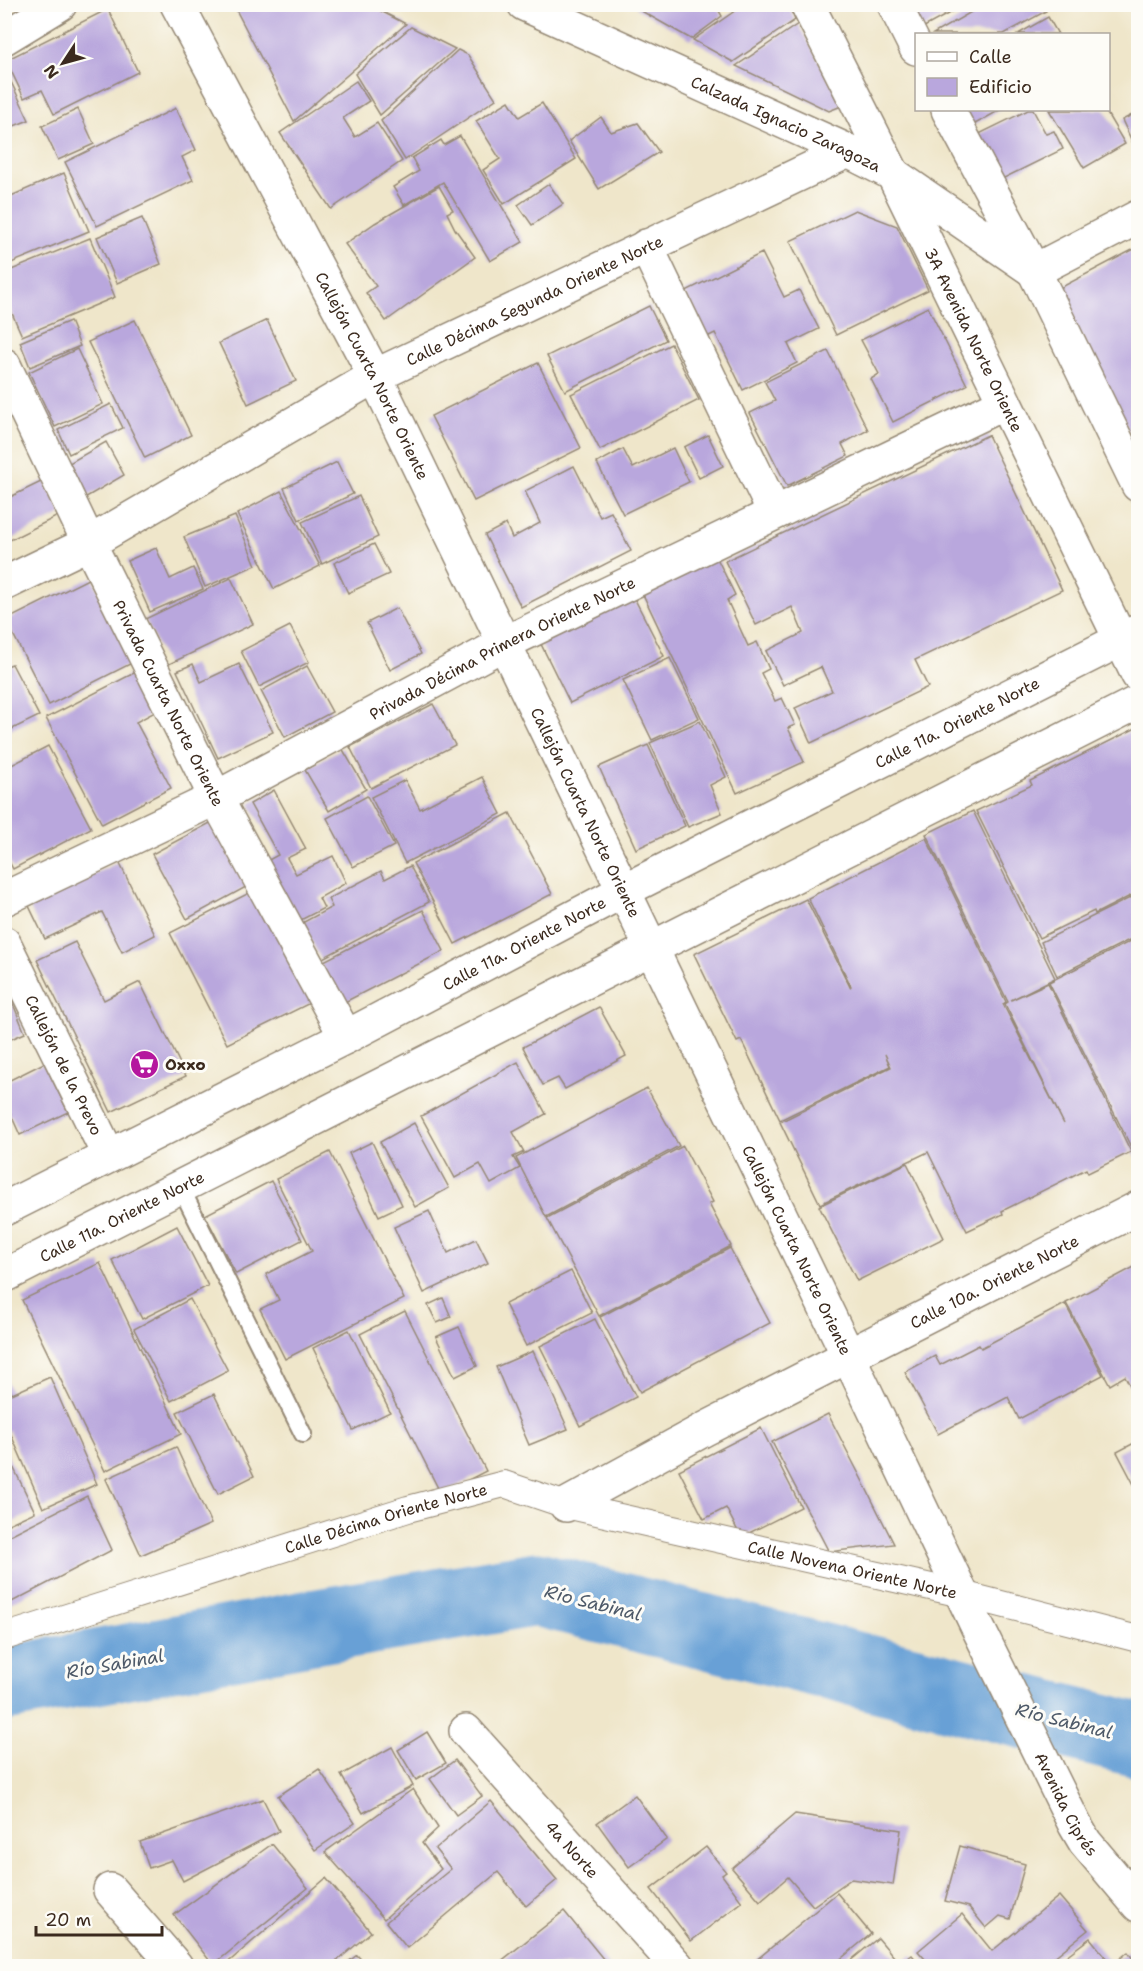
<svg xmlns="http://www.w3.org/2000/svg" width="1143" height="1971" viewBox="0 0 1143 1971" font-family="'Shantell Sans',sans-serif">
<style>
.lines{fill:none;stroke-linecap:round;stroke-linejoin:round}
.river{stroke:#67a0d6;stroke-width:75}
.building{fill:#b9a7dd}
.service-casing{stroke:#958874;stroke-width:20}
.pedestrian-casing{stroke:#958874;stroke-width:28}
.minor-casing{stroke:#958874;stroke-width:36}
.tertiary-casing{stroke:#958874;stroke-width:36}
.service{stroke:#fff;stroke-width:16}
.pedestrian{stroke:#fff;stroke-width:26}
.minor{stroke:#fff;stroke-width:33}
.tertiary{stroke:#fff;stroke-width:33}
.labels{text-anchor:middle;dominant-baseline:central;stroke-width:6;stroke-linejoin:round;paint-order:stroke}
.street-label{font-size:16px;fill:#3b2a1e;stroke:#fdfcf7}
.poi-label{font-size:16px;font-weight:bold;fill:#3b2a1e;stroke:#fdfcf7;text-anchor:start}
.water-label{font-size:18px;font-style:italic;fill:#4d5968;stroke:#fdfcf7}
</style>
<rect width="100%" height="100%" fill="#fdfcf7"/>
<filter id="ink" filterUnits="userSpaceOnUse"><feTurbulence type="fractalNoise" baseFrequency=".0167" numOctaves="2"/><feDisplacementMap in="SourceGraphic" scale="12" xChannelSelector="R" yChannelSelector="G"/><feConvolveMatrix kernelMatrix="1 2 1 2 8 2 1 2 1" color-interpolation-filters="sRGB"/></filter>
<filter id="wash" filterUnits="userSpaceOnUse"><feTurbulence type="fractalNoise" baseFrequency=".008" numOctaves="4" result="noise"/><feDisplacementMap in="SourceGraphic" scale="24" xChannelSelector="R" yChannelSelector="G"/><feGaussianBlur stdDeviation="1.35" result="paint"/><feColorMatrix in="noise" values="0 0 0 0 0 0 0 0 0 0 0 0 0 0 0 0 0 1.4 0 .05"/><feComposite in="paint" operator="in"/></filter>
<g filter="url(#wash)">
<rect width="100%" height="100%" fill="#efe6ca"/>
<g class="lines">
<!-- river -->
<path class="river" d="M4 1684 307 1628 537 1589 1138 1740"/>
</g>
<g id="blocks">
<!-- building -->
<g class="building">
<path d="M233 4H367L406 24 294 121Z"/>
<path d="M639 4H715L722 16 691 39 636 8Z"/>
<path d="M745 4H788L795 20 733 62 693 40Z"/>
<path d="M903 4H966L917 31Z"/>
<path d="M985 4H1042L1046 11 1004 34H933Z"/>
<path d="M108 9 138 72 54 114 42 90 24 98 6 60Z"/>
<path d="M1048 17 1058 34H1018Z"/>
<path d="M798 24 844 105 829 111 736 66Z"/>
<path d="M411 27 455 49 380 115 355 74Z"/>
<path d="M458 50 468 55 496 99 405 160 381 121Z"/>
<path d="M4 67 29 120 4 130Z"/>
<path d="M356 81 369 101 343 118 355 137 377 123 402 161 331 209 280 133Z"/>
<path d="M509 101 519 117 542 103 576 159 504 204 483 170 500 159 476 121Z"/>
<path d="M176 108 196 150 182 157 193 180 97 226 65 162Z"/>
<path d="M78 109 94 144 58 160 42 126Z"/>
<path d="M957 110H1000L968 128Z"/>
<path d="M1028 110H1033L1046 134 1054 131 1063 149 1000 180 977 135Z"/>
<path d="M1049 110H1105L1125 144 1084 168Z"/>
<path d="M1138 112V154L1122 120Z"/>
<path d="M601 117 611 132 638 123 659 152 599 189 569 141Z"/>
<path d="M460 136 523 242 490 261 443 182 404 205 393 187 419 171 412 158 441 140 444 145Z"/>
<path d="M64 173 89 231 4 266V199Z"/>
<path d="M549 184 563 204 532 225 518 205Z"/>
<path d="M439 186 453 210 447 213 455 229 475 257 386 321 366 293 376 286 345 244 375 223Z"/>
<path d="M855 210 897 226 928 290 836 335 790 241Z"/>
<path d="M142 218 161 264 117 283 97 237Z"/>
<path d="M90 238 115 297 22 336 4 295V273Z"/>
<path d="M1138 247V448L1056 290Z"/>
<path d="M762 253 784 297 799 290 819 329 788 344 797 363 743 390 715 333 707 337 684 292Z"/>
<path d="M649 306 666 340 565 391 547 356Z"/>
<path d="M928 307 967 385 893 422 871 379 879 374 861 340Z"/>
<path d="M135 320 191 435 145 458 88 342Z"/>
<path d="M267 320 296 381 248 404 219 343Z"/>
<path d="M70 321 80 346 30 367 20 342Z"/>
<path d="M671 344 699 400 600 450 571 394Z"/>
<path d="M77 349 103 404 55 427 29 372Z"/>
<path d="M828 351 868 430 842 444 848 456 787 486 750 413 775 401 765 382Z"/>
<path d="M538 363 581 448 474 501 431 416Z"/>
<path d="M111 404 123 428 69 454 58 430Z"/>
<path d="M708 435 723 466 699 478 684 447Z"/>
<path d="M988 435 1062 590 915 660 928 687 811 743 795 708 832 691 821 667 783 685 766 651 803 633 792 607 756 625 725 561Z"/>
<path d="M106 442 124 475 83 499 64 466Z"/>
<path d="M673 448 689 482 623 514 597 463 623 449 633 468Z"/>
<path d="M337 462 353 494 299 520 284 488Z"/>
<path d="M574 466 600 517 611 512 631 551 521 607 485 535 506 524 512 538 540 523 525 491Z"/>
<path d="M45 480 62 514 4 543V500Z"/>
<path d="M281 491 320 566 274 589 237 514Z"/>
<path d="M359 496 378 537 322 564 302 522Z"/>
<path d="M235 516 256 565 205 587 184 537Z"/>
<path d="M374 544 389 574 348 593 334 563Z"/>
<path d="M156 548 170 579 193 568 203 589 150 612 127 561Z"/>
<path d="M715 554 735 595 727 600 748 646 757 642 769 669 761 673 775 701 782 698 795 725 788 728 804 762 737 793 640 588Z"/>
<path d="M92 577 134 662 49 705 6 620Z"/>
<path d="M231 578 253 624 167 665 145 619Z"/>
<path d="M629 588 664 656 570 703 536 634Z"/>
<path d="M397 608 421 654 390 670 367 623Z"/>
<path d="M290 626 309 662 259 687 241 651Z"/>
<path d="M670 658 699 718 652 740 623 680Z"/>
<path d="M12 664 39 716 4 733V667Z"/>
<path d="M193 664 201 682 239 664 273 732 218 758 177 671Z"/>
<path d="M307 666 332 712 285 737 261 691Z"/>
<path d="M136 672 157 711 136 722 171 788 102 824 46 718Z"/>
<path d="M433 704 455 745 371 788 350 747Z"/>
<path d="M700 721 726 777 710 785 722 813 688 827 650 743Z"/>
<path d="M1138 727V892L1095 914 1094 911 1039 938 976 811 1032 785 1030 781Z"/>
<path d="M648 745 685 826 636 849 599 767Z"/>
<path d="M48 746 91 828 13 869 4 852V769Z"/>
<path d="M342 748 366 789 329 811 305 770Z"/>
<path d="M482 777 501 814 405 863 371 797 405 780 420 809Z"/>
<path d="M274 790 306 849 287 858 296 874 333 856 346 883 319 898 324 908 295 923 263 863 278 855 250 804Z"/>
<path d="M367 796 394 846 353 867 327 818Z"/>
<path d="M973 811 1055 978 1011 1000 1048 983 1131 1152 1088 1173 1086 1169 1002 1211 1003 1214 967 1231 928 1152 820 1204 780 1122 891 1067 885 1054 890 1066 780 1120 741 1040 737 1042 694 954 806 899 850 987 851 986 808 898 926 838 1006 1002 1003 1004 1064 1124 1005 1004 1008 1002 926 834Z"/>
<path d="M510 813 552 894 455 944 413 863Z"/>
<path d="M212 822 246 887 187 919 152 854Z"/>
<path d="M119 862 155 935 122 952 102 912 45 939 29 906Z"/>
<path d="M410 866 429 902 321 959 302 923 332 907 328 899 381 871 385 879Z"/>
<path d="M259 888 316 1000 227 1044 170 933Z"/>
<path d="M1138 894V942L1136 943 1133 938 1057 976 1041 942Z"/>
<path d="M423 910 444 951 341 1004 320 963Z"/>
<path d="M1133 940 1138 951V1156L1136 1157 1049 982Z"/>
<path d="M75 942 104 1000 140 982 186 1076 111 1112 37 960Z"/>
<path d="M11 999 25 1033 4 1042V1001Z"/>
<path d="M599 1007 626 1056 565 1089 558 1078 543 1085 523 1047Z"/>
<path d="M518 1062 546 1114 513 1132 524 1152 513 1157 520 1168 491 1184 480 1164 455 1178 421 1116Z"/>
<path d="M44 1063 68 1112 20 1135 11 1115 4 1118V1083Z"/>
<path d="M647 1088 679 1146 546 1217 516 1158Z"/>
<path d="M414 1123 449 1188 415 1207 380 1142Z"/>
<path d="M372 1142 402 1205 379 1216 349 1153Z"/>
<path d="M683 1146 713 1202 709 1204 731 1246 599 1316 547 1218Z"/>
<path d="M330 1152 404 1299 285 1359 260 1309 279 1300 266 1274 312 1251 276 1179Z"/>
<path d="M907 1163 944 1238 857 1281 819 1206Z"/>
<path d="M271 1181 302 1240 236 1274 205 1215Z"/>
<path d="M429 1211 448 1253 476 1239 488 1263 424 1293 394 1227Z"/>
<path d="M177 1226 208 1286 142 1319 112 1260Z"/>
<path d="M730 1248 770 1323 640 1392 600 1317Z"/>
<path d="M100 1263 181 1434 105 1471 22 1300Z"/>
<path d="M1138 1265V1401L1125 1376 1110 1385 1066 1303Z"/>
<path d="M571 1271 592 1313 526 1346 505 1304Z"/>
<path d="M443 1298 451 1317 437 1323 428 1305Z"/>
<path d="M190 1299 228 1371 171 1401 134 1329Z"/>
<path d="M1065 1304 1103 1375 1019 1419 1008 1397 938 1434 905 1372 935 1356 940 1365 979 1345 981 1348Z"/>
<path d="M405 1311 486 1471 441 1494 360 1334Z"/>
<path d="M595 1319 636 1397 580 1426 540 1346Z"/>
<path d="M459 1327 477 1366 455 1377 436 1337Z"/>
<path d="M349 1330 390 1412 353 1430 313 1348Z"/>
<path d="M533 1351 568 1429 529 1445 496 1367Z"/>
<path d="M4 1375 12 1394 50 1377 97 1484 43 1508 9 1430 4 1432Z"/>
<path d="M214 1394 254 1476 218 1494 177 1412Z"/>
<path d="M828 1414 862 1480 894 1544 829 1552 772 1442Z"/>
<path d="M761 1428 801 1507 741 1537 726 1508 704 1519 679 1470Z"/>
<path d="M1138 1441V1492L1117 1452Z"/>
<path d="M176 1447 211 1524 141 1555 106 1479Z"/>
<path d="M4 1448 35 1512 4 1526Z"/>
<path d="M87 1496 112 1550 4 1606V1538Z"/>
<path d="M427 1732 446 1763 416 1780 398 1750Z"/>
<path d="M392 1747 413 1786 363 1813 341 1775Z"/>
<path d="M455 1760 482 1796 456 1815 430 1779Z"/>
<path d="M319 1769 355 1823 315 1850 278 1796Z"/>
<path d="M413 1789 438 1828 422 1843 441 1869 384 1919 325 1852Z"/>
<path d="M635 1795 667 1839 629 1867 597 1823Z"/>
<path d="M263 1799 279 1831 183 1881 172 1860 149 1868 140 1842Z"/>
<path d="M491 1801 557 1880 526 1906 498 1872 407 1948 386 1922 451 1869 435 1849Z"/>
<path d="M795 1814 901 1830 893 1885 851 1879 813 1906 788 1877 760 1901 732 1868Z"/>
<path d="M272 1844 308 1888 213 1965 174 1915Z"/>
<path d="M960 1846 1025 1864 1010 1919 1000 1916 986 1928 969 1907 945 1901Z"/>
<path d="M706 1847 726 1872 722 1875 742 1902 691 1941 651 1889Z"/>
<path d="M326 1878 371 1932 331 1966H224Z"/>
<path d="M837 1893 871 1934 832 1966H749Z"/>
<path d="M1059 1896 1088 1930 1043 1966H931L918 1951 962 1914 992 1951Z"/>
<path d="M564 1911 609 1966H495Z"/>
<path d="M878 1938 900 1964 912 1955 921 1966H844Z"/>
<path d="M1090 1938 1112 1965 1128 1952 1138 1966H1053Z"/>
<path d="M357 1955 367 1966H343Z"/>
</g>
</g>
</g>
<g filter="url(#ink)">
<use href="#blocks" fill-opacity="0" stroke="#958874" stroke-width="1.5"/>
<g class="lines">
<defs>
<path id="service" d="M180 1186 303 1434"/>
<g id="pedestrian">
<path id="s1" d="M4 1637 408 1509 504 1484 566 1505 962 1594 1138 1639"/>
</g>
<g id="minor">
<path id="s2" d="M524 4 848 151 893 174 1034 271 1138 217"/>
<path id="s3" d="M807 4 893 174 1138 675"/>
<path d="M894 4 916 48"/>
<path d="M4 38 60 4"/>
<path d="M948 110 1034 271 1138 485"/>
<path d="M646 246 774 512"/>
<path id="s4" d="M4 365 89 543 216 798 346 1037"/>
<path id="s5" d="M4 584 89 543 375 376 848 151"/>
<path id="s6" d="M4 899 216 798 505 643 1004 403"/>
<path id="s7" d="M4 943 109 1156"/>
<path id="s8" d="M4 1209 346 1037 623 891 1138 631"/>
<path id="s9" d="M4 1276 1138 702"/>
<path id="s10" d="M566 1505 705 1429 1138 1208"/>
<path id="s11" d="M466 1731 677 1966"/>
<path d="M110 1890 176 1966"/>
</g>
<g id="tertiary">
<path id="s12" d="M177 4 375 376 848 1355 978 1628 1075 1825 1085 1842 1138 1905"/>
</g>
</defs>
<!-- service casing -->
<use href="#service" class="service-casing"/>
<!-- pedestrian casing -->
<use href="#pedestrian" class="pedestrian-casing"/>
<!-- minor casing -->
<use href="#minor" class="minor-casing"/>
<!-- tertiary casing -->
<use href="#tertiary" class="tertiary-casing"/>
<!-- service -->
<use href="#service" class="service"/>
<!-- pedestrian -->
<use href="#pedestrian" class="pedestrian"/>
<!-- minor -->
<use href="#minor" class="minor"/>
<!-- tertiary -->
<use href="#tertiary" class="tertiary"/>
</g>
</g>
<!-- icons -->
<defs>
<symbol id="supermarket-disc" viewBox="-11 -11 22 22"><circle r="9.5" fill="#b5179e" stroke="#fdfcf7"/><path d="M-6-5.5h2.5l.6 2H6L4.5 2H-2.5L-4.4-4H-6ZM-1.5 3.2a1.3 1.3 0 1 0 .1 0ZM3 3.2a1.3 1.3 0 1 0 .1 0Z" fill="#fff"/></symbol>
</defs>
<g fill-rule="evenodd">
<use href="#supermarket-disc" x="128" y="1048" width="33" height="33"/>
</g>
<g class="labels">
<!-- street labels -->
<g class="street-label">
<text stroke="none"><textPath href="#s2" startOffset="288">Calzada Ignacio Zaragoza</textPath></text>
<text stroke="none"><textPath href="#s5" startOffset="602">Calle Décima Segunda Oriente Norte</textPath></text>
<text stroke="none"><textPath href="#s3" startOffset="375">3A Avenida Norte Oriente</textPath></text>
<text stroke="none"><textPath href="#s12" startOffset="420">Callejón Cuarta Norte Oriente</textPath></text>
<text stroke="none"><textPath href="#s6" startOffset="558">Privada Décima Primera Oriente Norte</textPath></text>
<text stroke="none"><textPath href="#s4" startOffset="376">Privada Cuarta Norte Oriente</textPath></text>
<text stroke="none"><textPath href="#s8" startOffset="1070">Calle 11a. Oriente Norte</textPath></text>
<text stroke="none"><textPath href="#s12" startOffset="906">Callejón Cuarta Norte Oriente</textPath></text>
<text stroke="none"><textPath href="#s8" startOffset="584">Calle 11a. Oriente Norte</textPath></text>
<text stroke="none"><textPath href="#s7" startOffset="136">Callejón de la Prevo</textPath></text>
<text stroke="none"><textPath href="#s9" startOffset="132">Calle 11a. Oriente Norte</textPath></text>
<text stroke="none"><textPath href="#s12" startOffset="1392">Callejón Cuarta Norte Oriente</textPath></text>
<text stroke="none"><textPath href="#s10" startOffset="483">Calle 10a. Oriente Norte</textPath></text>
<text stroke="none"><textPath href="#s1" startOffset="400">Calle Décima Oriente Norte</textPath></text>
<text stroke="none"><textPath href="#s1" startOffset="882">Calle Novena Oriente Norte</textPath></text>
<text stroke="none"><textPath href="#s12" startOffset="2008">Avenida Ciprés</textPath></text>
<text stroke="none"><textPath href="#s11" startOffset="159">4a Norte</textPath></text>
</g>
<!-- poi labels -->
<g class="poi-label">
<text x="165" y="1064">Oxxo</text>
</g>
<!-- water labels -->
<g class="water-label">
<text transform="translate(593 1603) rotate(14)">Río Sabinal</text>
<text transform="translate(115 1664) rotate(-10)">Río Sabinal</text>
<text transform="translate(1064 1721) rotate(14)">Río Sabinal</text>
</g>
</g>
<!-- margin -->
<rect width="1143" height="1971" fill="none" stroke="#fdfcf7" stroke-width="24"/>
<!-- legend -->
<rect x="915" y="33" width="195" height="78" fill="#fdfcf7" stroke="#afa8a0" stroke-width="1.5"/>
<rect x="927" y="52" width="30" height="9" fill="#ffffff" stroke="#afa8a0" stroke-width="1.5"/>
<text x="969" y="63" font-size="18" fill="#3b2a1e">Calle</text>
<rect x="927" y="78" width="30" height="18" fill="#b9a7dd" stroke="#afa8a0" stroke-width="1.5"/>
<text x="969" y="93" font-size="18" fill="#3b2a1e">Edificio</text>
<!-- north arrow -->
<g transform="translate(63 63) rotate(234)" stroke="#fdfcf7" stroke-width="4.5" paint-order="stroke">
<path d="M0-4.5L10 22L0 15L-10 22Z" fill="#3b2a1e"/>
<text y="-9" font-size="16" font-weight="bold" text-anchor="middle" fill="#3b2a1e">N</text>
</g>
<!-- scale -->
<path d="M36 1926v9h126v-9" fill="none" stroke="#3b2a1e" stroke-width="3"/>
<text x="45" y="1926" font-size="18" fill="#3b2a1e" stroke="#fdfcf7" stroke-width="4.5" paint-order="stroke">20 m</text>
</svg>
